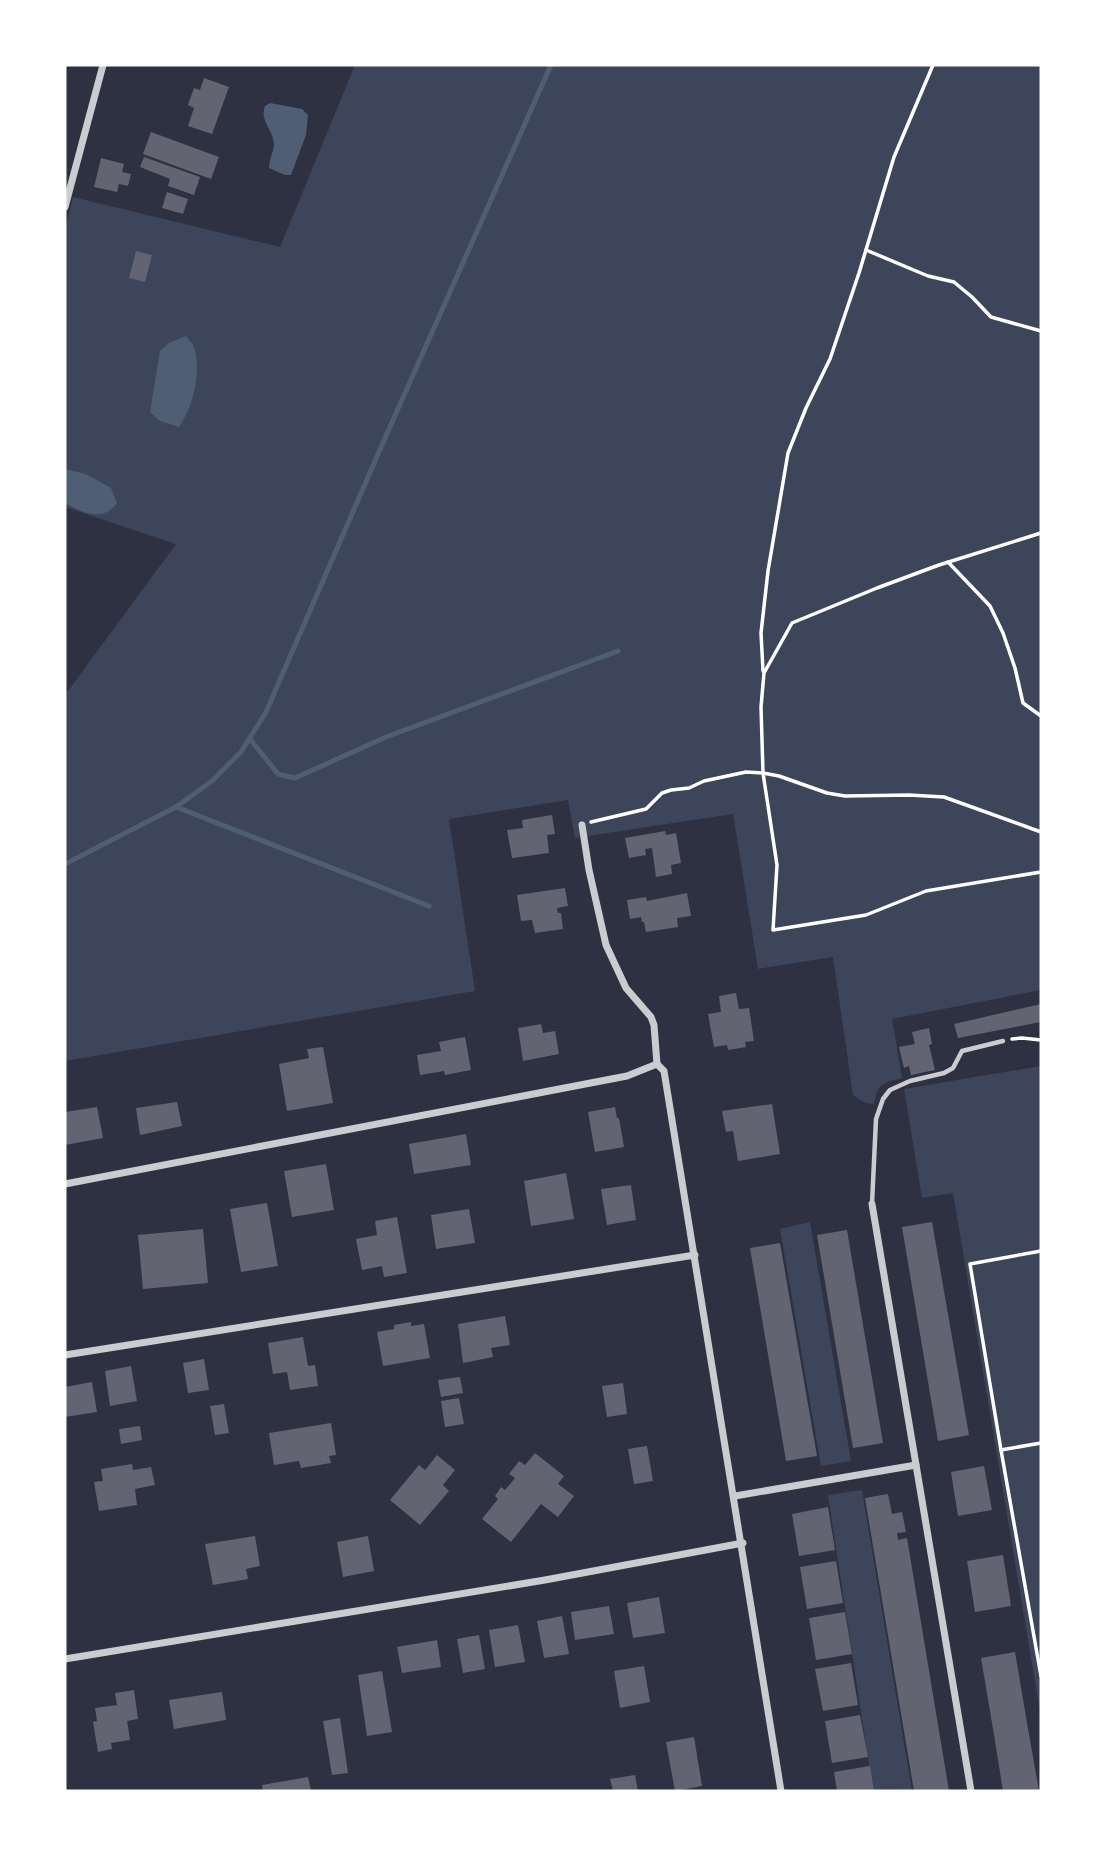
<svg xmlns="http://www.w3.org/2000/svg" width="1106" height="1856" viewBox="0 0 1106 1856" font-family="'Public Sans',sans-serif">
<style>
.green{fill:#3c4559}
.water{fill:#4f5d75}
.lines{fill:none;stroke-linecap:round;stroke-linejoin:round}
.stream{stroke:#4f5d75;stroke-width:5}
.building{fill:#626471}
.path{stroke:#fff;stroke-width:3.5}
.service{stroke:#caccd0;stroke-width:4.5}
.minor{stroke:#caccd0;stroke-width:7}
</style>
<rect width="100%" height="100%" fill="#2d3142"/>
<!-- green -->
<g class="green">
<path d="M355 65H1041V990L892 1019 902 1078C882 1083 878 1083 874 1104L865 1103 853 1095 833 957 758 969 733 814 575 838 568 800 449 819 475 991 65 1061V695L176 544 65 507V230L73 197 280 247Z"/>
<path d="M1041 1066V1717L953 1193 922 1198 904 1089Z"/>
<path d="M810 1222 851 1461 821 1466 780 1229Z"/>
<path d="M862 1490 912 1791H873L828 1495Z"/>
</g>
<!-- water -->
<g class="water">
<path d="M270 103 302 109 308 115 306 135 291 175H285L269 168C269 160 273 153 274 145 274 130 259 121 265 106Z"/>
<path d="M186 336C188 339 191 342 193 345 203 368 193 408 179 427L160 421 150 412 160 351 169 343Z"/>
<path d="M65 469 86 474 111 488 117 503C103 523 82 512 65 503Z"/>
</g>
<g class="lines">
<!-- stream -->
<g class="stream">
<path d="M250 739 278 774 295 778 386 737 618 651"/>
<path d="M176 807 429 906"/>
<path d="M65 864 176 807 212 781 241 752 266 712 385 438 551 65"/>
</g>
</g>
<!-- building -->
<g class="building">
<path d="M204 78 229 87 212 134 188 126 194 108 188 105 194 88 200 90Z"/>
<path d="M151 132 219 157 211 179 143 154Z"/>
<path d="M144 157 200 177 194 195 168 186 170 179 140 167Z"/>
<path d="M101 158 124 164 122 172 131 174 128 186 119 184 117 192 94 187Z"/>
<path d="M167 192 188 199 183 214 162 208Z"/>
<path d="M136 251 152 255 145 282 129 278Z"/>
<path d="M552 815 555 834 547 835 549 853 512 858 507 830 523 828 522 820Z"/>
<path d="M665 831 666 835 676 833 681 863 671 865 672 874 656 877 652 848 645 849 646 855 629 858 625 838Z"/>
<path d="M565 888 568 906 557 908 558 913H561L563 929 535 933 532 920 521 921 517 895Z"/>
<path d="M687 893 691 916 677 918 678 927 646 932 644 922H642L641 917 630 919 627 900 646 897 647 901Z"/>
<path d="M736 993 739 1009 749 1008 754 1041 745 1042 746 1047 728 1050 727 1045 714 1047 708 1014 721 1012 719 996Z"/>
<path d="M1041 1004V1022L958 1038 954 1024Z"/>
<path d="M541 1024 543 1033 555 1031 559 1054 523 1061 518 1028Z"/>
<path d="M929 1028 932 1044 929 1045 935 1070 911 1075 909 1066 904 1068 899 1047 915 1044 912 1032Z"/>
<path d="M465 1037 471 1070 445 1075 444 1071 420 1075 417 1055 441 1051 439 1042Z"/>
<path d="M323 1047 333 1103 287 1111 279 1064 309 1058 307 1049Z"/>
<path d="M177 1102 182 1126 140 1135 136 1108Z"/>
<path d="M772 1104 780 1154 738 1161 733 1131 726 1132 722 1111Z"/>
<path d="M97 1107 103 1138 65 1145V1112Z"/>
<path d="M615 1107 617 1118H619L624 1147 595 1152 588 1112Z"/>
<path d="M466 1134 471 1165 414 1174 409 1144Z"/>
<path d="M326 1164 334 1210 292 1217 284 1171Z"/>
<path d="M566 1173 574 1219 531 1226 524 1181Z"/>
<path d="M631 1185 636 1220 607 1225 601 1189Z"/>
<path d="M267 1203 278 1266 241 1272 230 1209Z"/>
<path d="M469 1209 475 1243 436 1249 431 1215Z"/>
<path d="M397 1217 407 1273 384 1277 382 1266 362 1270 356 1239 377 1235 375 1221Z"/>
<path d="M932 1222 969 1435 938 1441 902 1227Z"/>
<path d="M203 1229 208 1283 143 1289 138 1235Z"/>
<path d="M847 1230 883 1443 853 1448 817 1235Z"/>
<path d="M780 1243 817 1456 786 1461 750 1248Z"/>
<path d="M505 1316 510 1345 491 1348 493 1357 463 1363 458 1324Z"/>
<path d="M411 1322V1326L424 1324 430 1358 383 1366 377 1332 394 1329V1325Z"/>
<path d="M303 1337 308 1366 315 1365 318 1386 290 1390 287 1372 273 1374 268 1343Z"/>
<path d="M204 1359 209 1390 188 1393 183 1363Z"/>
<path d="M131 1366 137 1401 110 1406 105 1371Z"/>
<path d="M460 1377 463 1393 441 1397 438 1380Z"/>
<path d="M92 1382 97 1412 65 1417V1387Z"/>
<path d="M623 1383 627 1414 607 1417 602 1386Z"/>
<path d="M459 1398 464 1424 445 1427 441 1401Z"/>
<path d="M224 1404 229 1433 215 1435 210 1406Z"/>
<path d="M331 1423 336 1455 329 1456 331 1463 301 1468 299 1461 274 1465 269 1433Z"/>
<path d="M140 1426 142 1440 121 1444 119 1429Z"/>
<path d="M647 1446 653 1481 634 1484 628 1449Z"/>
<path d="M535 1453 564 1476 558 1484 574 1496 558 1517 541 1504 511 1542 482 1519 498 1499 495 1496 501 1487 505 1490 515 1478 509 1474 519 1461 525 1465Z"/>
<path d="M437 1455 455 1470 443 1485 449 1491 420 1525 390 1500 419 1465 425 1470Z"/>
<path d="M132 1464 133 1470 151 1467 155 1485 135 1489 137 1505 99 1511 94 1482 103 1481 101 1469Z"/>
<path d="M984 1466 992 1510 958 1516 951 1472Z"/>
<path d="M888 1494 892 1514 902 1512 906 1532 897 1533 898 1540 907 1538 949 1791H914L865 1498Z"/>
<path d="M828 1507 835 1550 799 1556 792 1514Z"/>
<path d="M255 1536 260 1566 246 1569 248 1579 213 1585 205 1544Z"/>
<path d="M368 1536 374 1571 343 1577 337 1542Z"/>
<path d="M1003 1555 1011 1606 975 1612 967 1561Z"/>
<path d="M836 1561 843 1603 807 1609 800 1567Z"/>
<path d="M659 1597 665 1633 633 1638 627 1603Z"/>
<path d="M609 1606 614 1634 575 1640 571 1612Z"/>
<path d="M845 1612 852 1654 816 1660 809 1618Z"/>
<path d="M562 1616 569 1654 544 1658 537 1621Z"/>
<path d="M518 1625 525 1662 495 1667 489 1630Z"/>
<path d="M479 1635 485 1669 463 1673 457 1639Z"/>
<path d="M437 1640 441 1667 402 1673 397 1647Z"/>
<path d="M1015 1652 1027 1723 1039 1791H1003L993 1729 981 1658Z"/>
<path d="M851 1663 858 1705 823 1711 815 1669Z"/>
<path d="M644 1666 650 1702 620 1708 614 1671Z"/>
<path d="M382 1671 392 1732 367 1736 358 1675Z"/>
<path d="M134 1690 138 1719 127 1721 130 1740 111 1743 112 1749 98 1752 93 1722 97 1721 95 1708 117 1705 115 1693Z"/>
<path d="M222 1692 226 1720 174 1729 169 1700Z"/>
<path d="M860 1715 868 1757 832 1763 825 1721Z"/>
<path d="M340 1718 348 1773 332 1775 323 1721Z"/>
<path d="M694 1737 702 1786 675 1791 666 1742Z"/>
<path d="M870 1766 874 1791H837L834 1772Z"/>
<path d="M635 1775 638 1791H613L610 1779Z"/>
<path d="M308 1777 311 1791H263L262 1785Z"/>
</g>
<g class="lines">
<!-- path -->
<g class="path">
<path d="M866 250 928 276 954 282 972 297 991 317 1041 331"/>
<path d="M1041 533 939 565 877 588 792 623 764 673 761 707 763 773 777 865 773 930 866 915 926 891 1041 872"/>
<path d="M948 562 990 606 1003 633 1015 668 1023 703 1041 716"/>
<path d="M763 671 761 633 768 571 788 453 806 408 830 359 859 273 894 157 933 65"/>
<path d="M591 822 646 809 662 793 671 790 689 788 704 781 746 772 763 773 779 776 827 793 845 796 909 795 944 797 1041 832"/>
<path d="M1012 1039 1022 1038 1041 1040"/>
<path d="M1041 1251 970 1264 1001 1450 1041 1676"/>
<path d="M1001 1450 1041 1443"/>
</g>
<!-- service -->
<path class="service" d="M872 1204 876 1119 883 1099 890 1090 910 1081 944 1073 953 1068 962 1051 1003 1041"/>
<!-- minor -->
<g class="minor">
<path d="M65 207 103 65"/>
<path d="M582 825 589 870 606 945 626 988 651 1017 654 1025 657 1064"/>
<path d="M657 1064 664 1071C705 1311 744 1551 781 1791"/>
<path d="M65 1184 627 1076 657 1064"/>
<path d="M872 1204 971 1791"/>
<path d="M65 1355 695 1255"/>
<path d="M735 1496 916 1465"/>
<path d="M65 1659 545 1580 743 1543"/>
</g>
</g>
<!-- border -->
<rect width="1106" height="1856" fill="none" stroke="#ffffff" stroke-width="133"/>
</svg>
